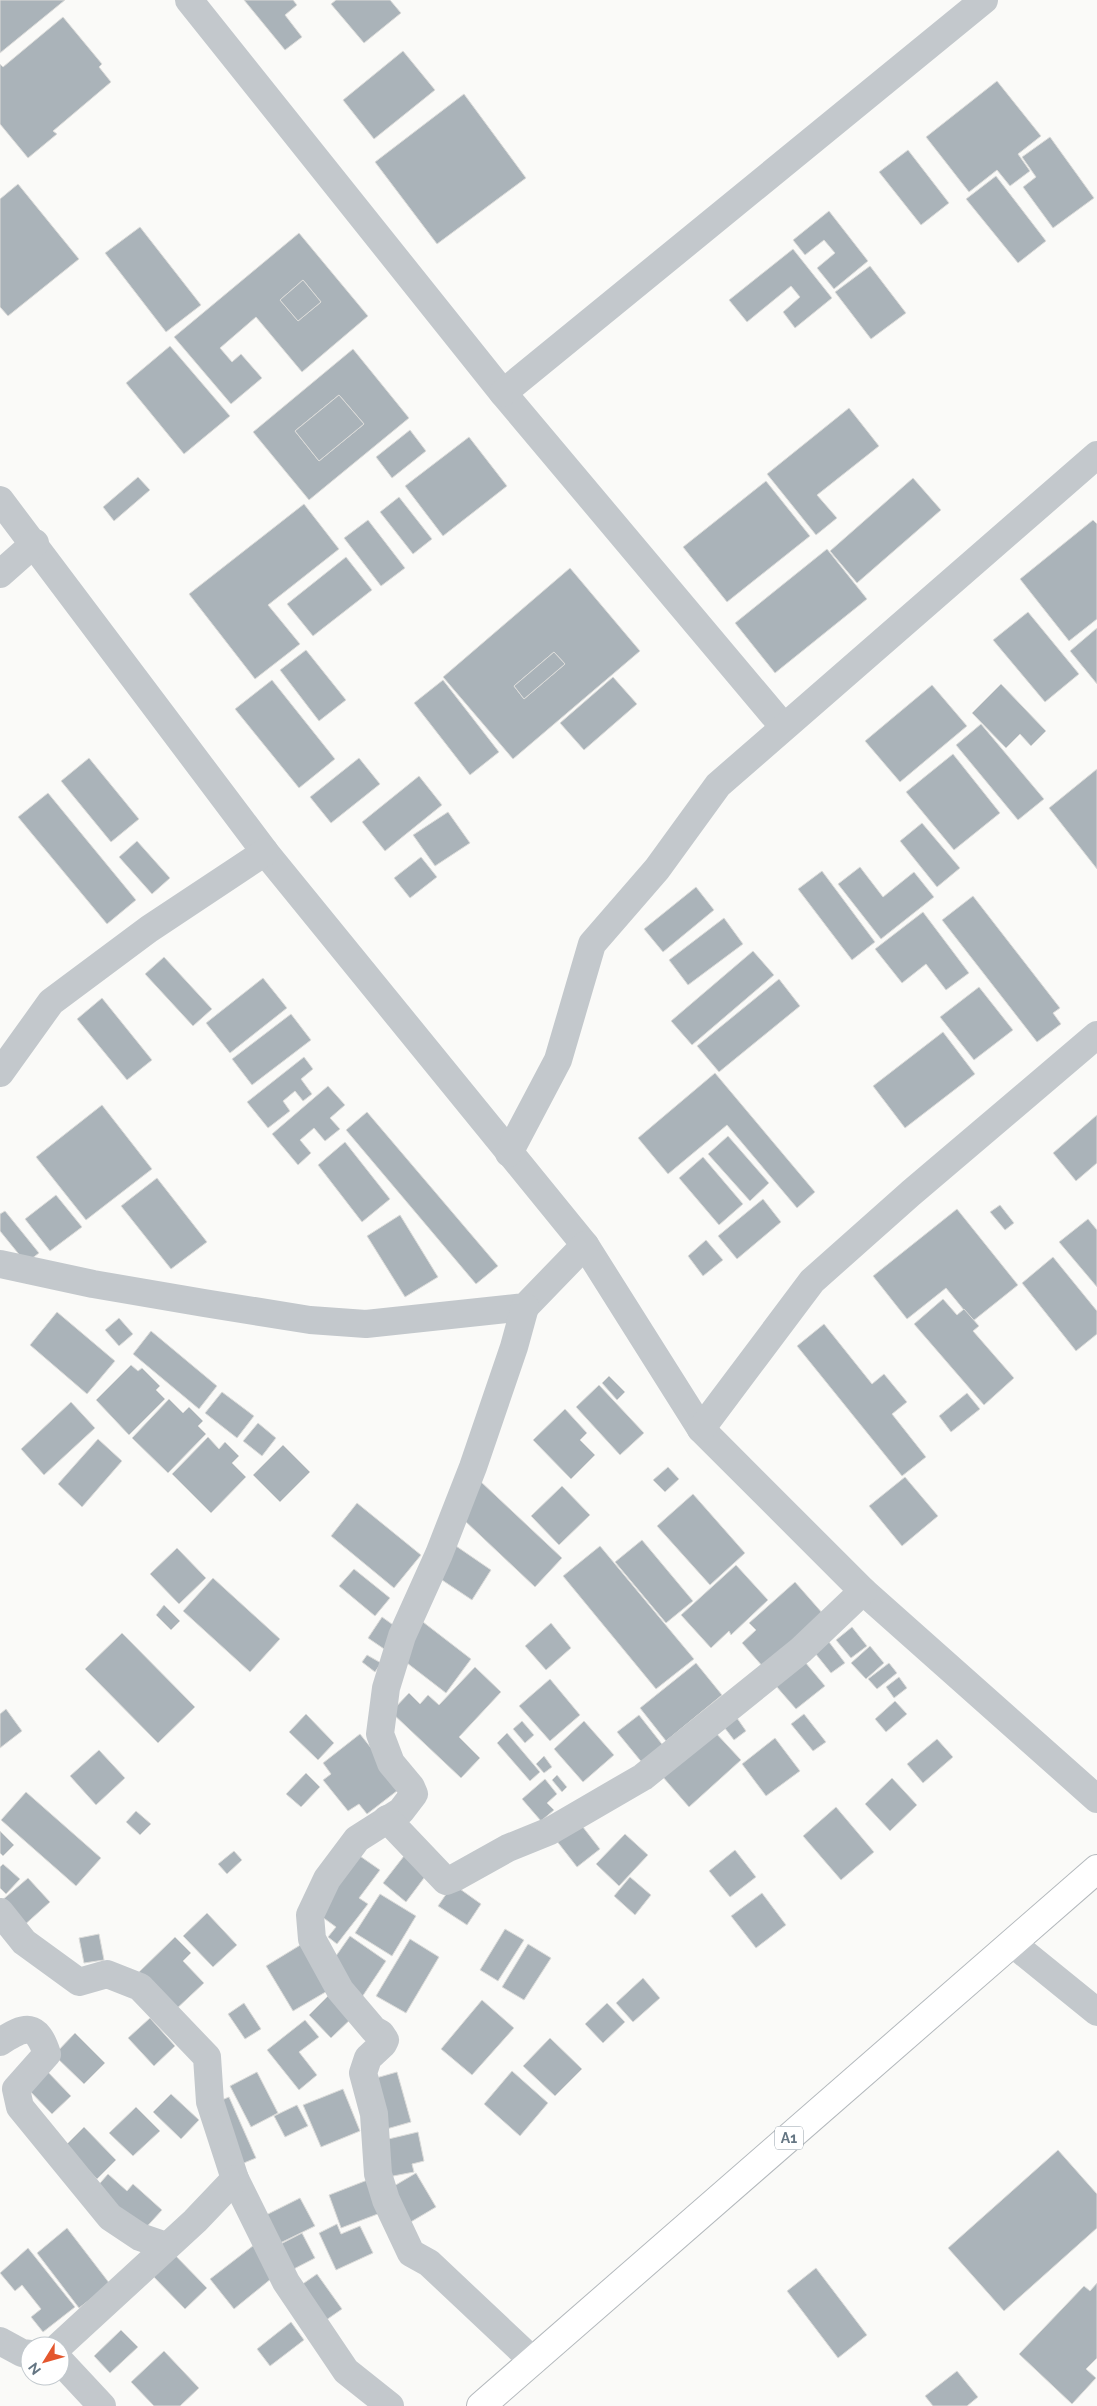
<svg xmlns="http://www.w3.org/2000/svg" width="1097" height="2406" viewBox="0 0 1097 2406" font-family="Raleway,sans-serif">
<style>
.building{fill:#aab3b9;stroke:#dcdcda;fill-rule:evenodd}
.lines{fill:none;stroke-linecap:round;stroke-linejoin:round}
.highway-casing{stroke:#b4b9bd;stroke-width:30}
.minor{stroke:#c3c8cc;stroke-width:28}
.highway{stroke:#fff;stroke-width:28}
.labels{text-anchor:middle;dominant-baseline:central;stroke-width:5;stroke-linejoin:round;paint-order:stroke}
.shield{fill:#fff;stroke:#939fa8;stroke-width:1}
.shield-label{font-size:14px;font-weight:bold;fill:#657683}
</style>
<rect width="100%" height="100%" fill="#fafaf8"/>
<!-- building -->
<g class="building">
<path d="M0 0H65L0 53Z"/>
<path d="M244 0H293L297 5 285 15 302 37 285 50Z"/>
<path d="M336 0H390L401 13 364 43 331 4Z"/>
<path d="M63 17 102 64 99 67 111 82 53 131 57 134 28 158 0 124V64L3 67Z"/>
<path d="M403 51 435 90 374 139 343 100Z"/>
<path d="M997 81 1041 136 1018 154 1030 171 1010 186 997 170 969 192 926 137Z"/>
<path d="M464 94 526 178 437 244 375 162Z"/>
<path d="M1050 137 1094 198 1053 228 1023 187 1036 177 1022 157Z"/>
<path d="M908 150 949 203 921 225 879 172Z"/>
<path d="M996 176 1046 241 1018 263 966 199Z"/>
<path d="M18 184 79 259 8 316 0 307V199Z"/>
<path d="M829 211 868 261 834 289 817 268 835 253 824 240 805 255 793 240Z"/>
<path d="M140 227 201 305 166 332 105 253Z"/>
<path d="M299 233 368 316 302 372 256 317 220 348 232 362 241 354 262 378 231 404 174 337Z"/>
<path d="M793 249 832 298 795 328 783 312 800 297 791 286 747 322 729 300Z"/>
<path d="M870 266 906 313 871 339 835 292Z"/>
<path d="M303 280 321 302 298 321 280 300Z"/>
<path d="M303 280 321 302 298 321 280 300Z"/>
<path d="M170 346 230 416 184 454 126 383Z"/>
<path d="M353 349 409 418 309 500 253 432ZM339 395 364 424 319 461 295 431Z"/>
<path d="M339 395 364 424 319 461 295 431Z"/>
<path d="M849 408 879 446 817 495 837 518 816 535 767 474Z"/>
<path d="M410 430 426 451 392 478 376 457Z"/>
<path d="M469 437 507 486 443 536 405 486Z"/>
<path d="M138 477 150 490 114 521 103 507Z"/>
<path d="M913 478 941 510 857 583 830 551Z"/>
<path d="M766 481 810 536 727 602 683 547Z"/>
<path d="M399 497 432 539 413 554 380 512Z"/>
<path d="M304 504 339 549 268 605 300 644 255 679 189 594Z"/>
<path d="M368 520 405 568 381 586 344 538Z"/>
<path d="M1093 520 1097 524V619L1069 641 1020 579Z"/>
<path d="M827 549 867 599 775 673 735 623Z"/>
<path d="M346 557 372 590 313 636 287 604Z"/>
<path d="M570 568 640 651 513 759 443 677ZM554 652 565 664 524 699 514 686Z"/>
<path d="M1028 612 1079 674 1045 702 993 640Z"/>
<path d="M1097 628V684L1070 651Z"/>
<path d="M306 650 346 700 319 721 280 670Z"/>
<path d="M554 652 565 664 524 699 514 686Z"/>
<path d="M613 677 637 704 584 750 560 723Z"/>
<path d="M272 680 335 759 299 788 235 709Z"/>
<path d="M443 680 499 752 470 775 414 703Z"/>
<path d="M1001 684 1046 731 1031 746 1020 734 1006 748 972 713Z"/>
<path d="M932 685 967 726 900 782 865 741Z"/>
<path d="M981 724 1044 799 1018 820 956 745Z"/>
<path d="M953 754 1000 813 954 850 906 792Z"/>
<path d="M89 758 139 819 111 842 61 781Z"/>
<path d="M359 758 380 784 331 823 310 797Z"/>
<path d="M1097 769V869L1049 808Z"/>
<path d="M419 776 442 805 385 851 362 822Z"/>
<path d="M48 793 136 900 107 924 18 817Z"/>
<path d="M448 812 470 843 435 866 413 835Z"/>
<path d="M922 823 960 868 937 887 900 841Z"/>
<path d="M137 841 170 878 152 894 119 857Z"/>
<path d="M421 857 437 877 410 898 394 878Z"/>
<path d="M860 867 883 897 914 872 934 897 881 939 838 884Z"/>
<path d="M822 871 875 942 852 960 798 889Z"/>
<path d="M696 887 714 910 663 952 644 929Z"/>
<path d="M973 896 1060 1008 1053 1013 1061 1024 1037 1042 942 920Z"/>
<path d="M923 912 969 973 946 990 926 964 902 983 875 949Z"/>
<path d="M724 918 743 944 688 985 669 960Z"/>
<path d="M753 951 774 975 692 1045 671 1021Z"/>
<path d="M164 957 212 1009 193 1026 145 974Z"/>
<path d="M263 978 287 1008 230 1053 206 1023Z"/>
<path d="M779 979 800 1006 719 1072 697 1046Z"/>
<path d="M979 987 1013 1030 974 1060 940 1017Z"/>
<path d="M102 998 152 1060 127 1080 77 1019Z"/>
<path d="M291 1014 311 1040 252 1085 232 1059Z"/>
<path d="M943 1032 975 1074 905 1128 873 1086Z"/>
<path d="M304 1057 313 1069 301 1079 312 1094 303 1101 295 1091 283 1101 290 1111 268 1128 247 1102Z"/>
<path d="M715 1073 815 1192 797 1208 727 1125 668 1174 638 1138Z"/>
<path d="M328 1086 345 1105 330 1118 340 1129 325 1141 314 1128 300 1140 311 1153 298 1165 272 1134Z"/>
<path d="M102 1105 152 1169 86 1220 36 1157Z"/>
<path d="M367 1112 498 1266 476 1284 346 1130Z"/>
<path d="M1097 1115V1163L1076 1181 1053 1153Z"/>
<path d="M728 1136 769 1183 750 1201 708 1154Z"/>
<path d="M345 1142 390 1199 362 1222 318 1165Z"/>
<path d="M703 1157 743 1204 719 1225 679 1178Z"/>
<path d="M157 1178 207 1242 171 1269 121 1206Z"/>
<path d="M56 1195 82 1227 50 1251 25 1219Z"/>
<path d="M763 1199 781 1222 737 1259 718 1236Z"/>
<path d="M1000 1205 1014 1223 1005 1230 990 1212Z"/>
<path d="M957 1209 1018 1285 973 1321 946 1288 907 1319 873 1276Z"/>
<path d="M5 1211 39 1253 26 1263 0 1231V1214Z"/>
<path d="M400 1215 438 1277 405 1297 367 1236Z"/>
<path d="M1088 1219 1097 1230V1287L1059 1242Z"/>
<path d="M706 1240 723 1260 703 1276 688 1256Z"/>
<path d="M1053 1257 1097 1311V1334L1076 1351 1022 1283Z"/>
<path d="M943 1299 957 1315 964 1309 979 1326 973 1331 1014 1378 984 1405 914 1324Z"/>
<path d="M57 1312 115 1361 87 1394 30 1345Z"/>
<path d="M119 1318 133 1334 119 1346 105 1330Z"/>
<path d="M824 1324 872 1384 884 1374 907 1402 892 1414 926 1457 902 1476 797 1346Z"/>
<path d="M151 1331 217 1386 199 1409 133 1354Z"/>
<path d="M131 1365 138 1371 142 1368 160 1386 156 1390 165 1399 129 1435 96 1400Z"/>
<path d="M609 1376 625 1392 617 1400 602 1383Z"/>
<path d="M599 1385 644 1433 620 1455 576 1407Z"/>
<path d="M222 1392 254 1416 237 1438 205 1413Z"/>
<path d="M967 1393 980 1409 951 1432 939 1416Z"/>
<path d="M169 1399 183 1413 189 1407 203 1421 198 1426 206 1434 168 1473 132 1438Z"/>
<path d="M71 1402 95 1428 44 1475 21 1449Z"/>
<path d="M565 1409 587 1433 580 1440 595 1455 571 1479 533 1440Z"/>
<path d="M258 1423 276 1438 262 1456 243 1441Z"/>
<path d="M208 1437 219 1449 225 1442 239 1456 232 1463 246 1477 211 1513 172 1474Z"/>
<path d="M98 1439 122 1461 82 1507 58 1484Z"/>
<path d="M283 1445 310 1472 280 1502 253 1475Z"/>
<path d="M668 1467 679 1479 665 1492 653 1480Z"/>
<path d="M905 1477 938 1516 902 1546 869 1506Z"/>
<path d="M479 1480 562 1558 535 1587 464 1520Z"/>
<path d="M562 1486 590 1515 559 1545 531 1516Z"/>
<path d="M693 1494 745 1553 710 1585 657 1526Z"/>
<path d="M357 1503 421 1555 394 1588 331 1536Z"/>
<path d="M642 1540 693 1601 666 1623 615 1562Z"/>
<path d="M456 1546 491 1570 472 1600 436 1576Z"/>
<path d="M600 1546 694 1659 656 1689 563 1576Z"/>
<path d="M177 1548 206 1578 179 1604 150 1574Z"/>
<path d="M736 1565 768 1600 731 1635 729 1631 711 1648 681 1615Z"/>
<path d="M354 1569 390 1598 375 1616 339 1586Z"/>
<path d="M213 1578 280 1639 250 1672 183 1611Z"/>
<path d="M795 1582 824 1615 764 1668 742 1643 756 1630 749 1623Z"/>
<path d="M164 1605 180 1621 171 1630 156 1615Z"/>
<path d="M382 1617 403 1632 390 1653 368 1638Z"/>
<path d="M423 1622 471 1659 446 1693 398 1656Z"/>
<path d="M551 1623 571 1648 546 1670 525 1646Z"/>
<path d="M852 1627 867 1646 851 1658 836 1640Z"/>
<path d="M122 1633 195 1707 158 1743 85 1669Z"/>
<path d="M829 1642 845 1663 831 1673 815 1653Z"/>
<path d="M870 1646 884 1663 866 1679 851 1663Z"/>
<path d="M367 1655 381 1663 375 1672 362 1662Z"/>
<path d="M805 1662 825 1686 796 1709 776 1686Z"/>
<path d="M696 1663 722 1695 666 1741 640 1708Z"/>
<path d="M889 1663 897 1673 877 1689 868 1679Z"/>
<path d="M475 1667 501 1692 459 1737 480 1758 461 1778 391 1712 409 1693 420 1704 428 1695 439 1705Z"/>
<path d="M899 1677 907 1688 894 1698 886 1687Z"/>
<path d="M550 1679 580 1715 550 1741 519 1706Z"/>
<path d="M895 1701 907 1714 886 1732 875 1719Z"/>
<path d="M6 1709 22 1731 0 1748V1714Z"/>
<path d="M306 1714 334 1743 318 1760 289 1732Z"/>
<path d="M804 1714 826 1742 813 1751 791 1724Z"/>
<path d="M639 1715 665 1748 644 1765 617 1732Z"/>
<path d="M737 1718 746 1731 734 1740 724 1727Z"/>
<path d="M522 1721 534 1735 525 1743 513 1729Z"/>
<path d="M584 1721 614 1755 583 1782 554 1749Z"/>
<path d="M713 1730 741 1760 689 1807 662 1776Z"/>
<path d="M507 1733 540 1772 530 1781 497 1743Z"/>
<path d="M360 1734 402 1787 367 1814 359 1804 348 1811 323 1780 331 1774 323 1763Z"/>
<path d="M775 1738 800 1771 766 1796 742 1764Z"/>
<path d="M937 1739 953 1757 923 1783 907 1764Z"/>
<path d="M99 1750 125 1778 96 1805 70 1776Z"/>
<path d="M544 1756 552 1767 544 1773 536 1764Z"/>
<path d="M306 1773 320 1787 301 1807 286 1794Z"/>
<path d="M557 1775 567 1787 562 1792 552 1780Z"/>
<path d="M892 1778 917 1805 890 1831 865 1804Z"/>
<path d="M545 1779 557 1794 547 1803 554 1810 541 1821 522 1799Z"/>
<path d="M26 1792 101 1858 76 1886 1 1820Z"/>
<path d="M836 1807 874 1852 841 1880 803 1836Z"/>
<path d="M136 1811 151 1824 140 1835 126 1822Z"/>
<path d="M579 1822 600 1849 577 1867 556 1840Z"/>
<path d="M0 1831 14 1845 3 1856 0 1853Z"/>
<path d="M625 1834 648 1855 619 1886 596 1864Z"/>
<path d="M735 1850 756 1877 730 1897 709 1871Z"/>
<path d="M234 1851 242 1860 227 1874 218 1864Z"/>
<path d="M357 1854 380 1870 359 1898 368 1904 337 1944 328 1937 336 1927 314 1911Z"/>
<path d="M404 1856 427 1874 406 1902 383 1883Z"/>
<path d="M3 1864 20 1879 6 1894 0 1888V1867Z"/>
<path d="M630 1877 651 1895 635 1915 614 1896Z"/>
<path d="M28 1878 50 1902 21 1928 0 1902Z"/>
<path d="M453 1884 481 1904 467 1925 438 1906Z"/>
<path d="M762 1893 786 1925 756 1948 731 1916Z"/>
<path d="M380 1894 416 1916 392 1956 355 1933Z"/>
<path d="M207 1913 237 1945 213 1967 183 1936Z"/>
<path d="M505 1929 524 1940 498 1981 480 1970Z"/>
<path d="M99 1934 104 1960 84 1963 79 1938Z"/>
<path d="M350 1936 386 1961 362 1997 342 1983 331 1963Z"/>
<path d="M175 1937 191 1953 183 1961 204 1983 173 2012 137 1974Z"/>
<path d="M410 1939 439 1957 406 2013 376 1996Z"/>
<path d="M302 1944 329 1990 293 2011 266 1966Z"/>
<path d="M528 1944 551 1958 524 2000 502 1987Z"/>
<path d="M643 1978 660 1998 633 2022 616 2003Z"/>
<path d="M331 1993 354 2016 331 2038 309 2015Z"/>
<path d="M482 2000 514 2028 472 2075 441 2049Z"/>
<path d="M244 2003 261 2029 245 2039 228 2014Z"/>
<path d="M607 2003 625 2022 603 2043 585 2024Z"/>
<path d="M150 2018 175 2046 154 2066 128 2038Z"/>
<path d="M305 2020 319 2037 299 2052 317 2075 299 2090 267 2050Z"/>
<path d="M75 2033 105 2063 84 2084 54 2055Z"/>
<path d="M550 2038 582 2069 555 2096 523 2066Z"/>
<path d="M44 2068 71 2096 52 2114 25 2086Z"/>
<path d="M512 2071 548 2103 520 2136 484 2104Z"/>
<path d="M257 2072 278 2113 251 2127 230 2086Z"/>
<path d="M397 2072 411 2122 383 2130 369 2080Z"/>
<path d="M343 2089 360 2131 321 2147 303 2105Z"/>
<path d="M171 2094 199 2120 181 2139 153 2112Z"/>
<path d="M229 2097 256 2158 239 2165 212 2104Z"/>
<path d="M297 2105 308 2126 285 2137 274 2116Z"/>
<path d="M136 2107 160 2131 133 2156 109 2133Z"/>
<path d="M84 2127 116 2160 97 2179 65 2146Z"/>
<path d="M418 2132 424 2161 412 2164 414 2172 388 2177 380 2141Z"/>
<path d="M1058 2150 1097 2194V2228L1004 2311 948 2248Z"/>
<path d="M416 2173 436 2207 409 2223 389 2189Z"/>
<path d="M108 2174 127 2191 133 2184 162 2210 142 2232 94 2190Z"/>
<path d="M370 2179 383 2212 341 2228 329 2195Z"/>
<path d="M300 2198 315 2226 272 2247 258 2219Z"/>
<path d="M337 2224 341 2234 360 2226 373 2253 336 2270 319 2233Z"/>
<path d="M67 2228 110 2284 79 2308 37 2253Z"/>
<path d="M302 2233 315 2258 286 2273 273 2248Z"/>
<path d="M254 2245 277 2274 234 2309 210 2279Z"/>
<path d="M28 2248 75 2307 43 2332 31 2317 41 2309 22 2285 15 2291 0 2273Z"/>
<path d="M171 2251 207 2288 185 2309 149 2272Z"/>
<path d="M816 2268 867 2335 838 2358 787 2291Z"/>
<path d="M317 2274 342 2309 319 2325 294 2290Z"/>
<path d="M1097 2283V2358L1086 2369 1096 2378 1072 2404 1019 2354 1084 2286 1090 2291Z"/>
<path d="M291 2322 304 2340 270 2366 257 2349Z"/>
<path d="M121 2330 138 2347 110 2373 94 2356Z"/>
<path d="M164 2351 199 2388 180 2406H154L131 2382Z"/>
<path d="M957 2371 978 2397 967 2406H933L925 2396Z"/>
</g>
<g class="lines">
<defs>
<path id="highway" d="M481 2406 1097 1869"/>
</defs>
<!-- highway casing -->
<use href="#highway" class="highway-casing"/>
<!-- minor -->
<g class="minor">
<path d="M189 0 503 393 783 726"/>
<path d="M503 393 984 0"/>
<path d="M0 500 265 852 585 1245 701 1429 863 1591 1097 1799"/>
<path d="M0 574 35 543"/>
<path d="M0 1073 51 1002 149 929 265 852"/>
<path d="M509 1153 558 1060 592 944 657 869 718 785 1097 455"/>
<path d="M0 1264 93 1284 204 1303 310 1320 366 1324 525 1307 585 1245"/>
<path d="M525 1307 514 1347 473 1467 439 1554 402 1636 386 1688 380 1734 391 1763 411 1787 414 1794 401 1811 357 1839 327 1879 310 1915 312 1939 340 1990 374 2030 381 2034 385 2040 383 2044 368 2058 363 2073 374 2114 378 2174 386 2200 411 2253 429 2263 533 2361"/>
<path d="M701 1429 812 1281 911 1193 1097 1035"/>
<path d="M387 1819 446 1881 456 1877 508 1848 550 1831 643 1777 801 1650 863 1591"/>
<path d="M0 1912 24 1942 79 1982 107 1974 140 1987 207 2057 210 2102 235 2179 286 2282 346 2371 390 2406"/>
<path d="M1012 1943 1097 2012"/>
<path d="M0 2042C26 2025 37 2023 47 2054L16 2089 20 2107 110 2217 140 2237 166 2246"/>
<path d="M0 2341 22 2353 30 2354"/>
<path d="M59 2346 195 2221 235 2179"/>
<path d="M60 2361 102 2406"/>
</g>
<!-- highway -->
<use href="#highway" class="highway"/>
</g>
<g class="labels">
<!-- shield labels -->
<rect class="shield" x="775" y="2126.5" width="28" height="23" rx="4"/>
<g class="shield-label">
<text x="789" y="2138">A1</text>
</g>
</g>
<!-- north arrow -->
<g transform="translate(45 2361) rotate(233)"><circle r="24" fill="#ffffff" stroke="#c1c8cd"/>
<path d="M0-4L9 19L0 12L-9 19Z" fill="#e4572e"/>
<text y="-8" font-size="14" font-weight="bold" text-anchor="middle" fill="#657683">N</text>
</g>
</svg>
